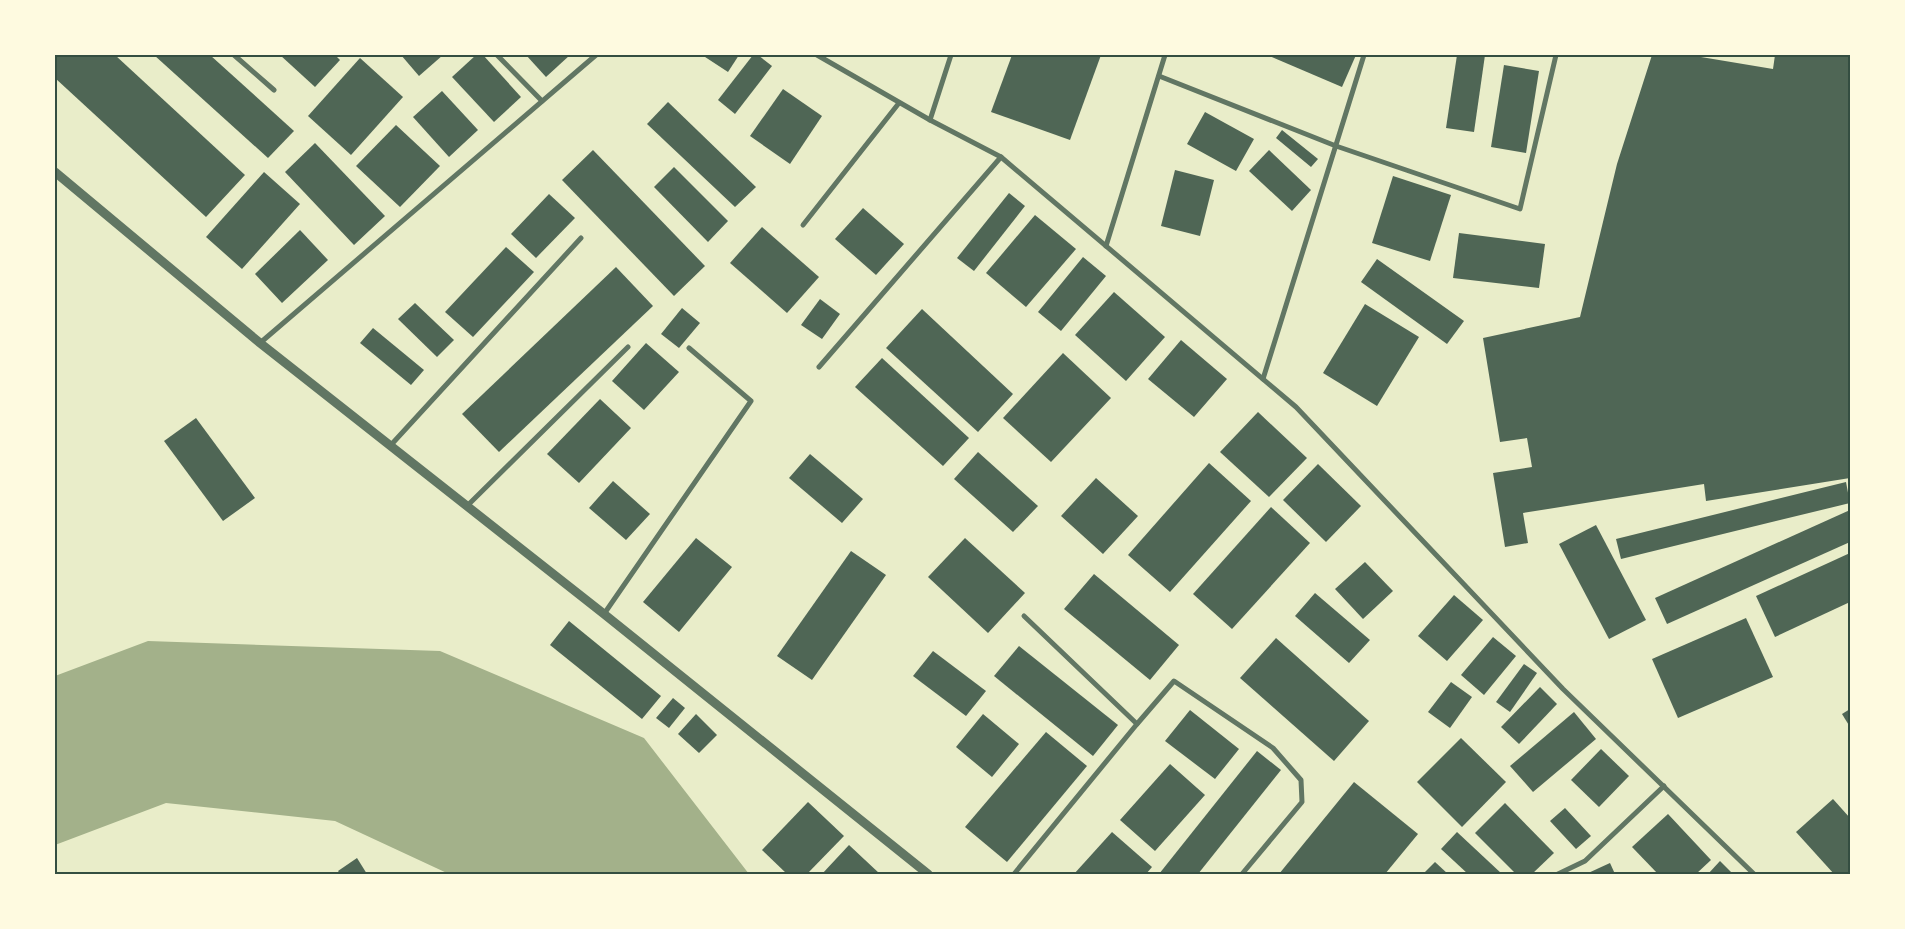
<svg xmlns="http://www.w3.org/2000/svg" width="1905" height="929" viewBox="0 0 1905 929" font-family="'Titillium Web',sans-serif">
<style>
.water{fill:#a3b18a}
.building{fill:#4f6655}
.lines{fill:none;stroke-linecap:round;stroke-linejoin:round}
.minor{stroke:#617663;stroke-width:5}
.tertiary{stroke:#617663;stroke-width:9}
.neatline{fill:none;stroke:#344e41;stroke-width:2}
</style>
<rect width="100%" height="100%" fill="#e9edc9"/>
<!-- water -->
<path class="water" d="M148 641 440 651 644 738 749 874H449L335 821 166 803 55 845V676Z"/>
<!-- building -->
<g class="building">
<path d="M55 55H115L245 175 206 217 55 78Z"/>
<path d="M154 55H210L294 131 268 158Z"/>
<path d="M280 55H335L340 60 315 87Z"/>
<path d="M401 55H443L419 76Z"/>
<path d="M476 55H483L521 97 494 122 452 77Z"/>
<path d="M526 55H570L546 77Z"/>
<path d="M702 55H739L728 72Z"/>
<path d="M753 55H758L772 66 735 114 718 100Z"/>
<path d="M1012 55H1101L1070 140 991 112Z"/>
<path d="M1267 55H1356L1342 87Z"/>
<path d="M1457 55H1485L1474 132 1446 128Z"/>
<path d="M1652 55H1689L1773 69 1775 55H1850V478L1706 501 1704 484 1523 513 1528 543 1505 547 1493 473 1532 467 1527 438 1500 442 1483 338 1580 317 1617 164Z"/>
<path d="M360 58 403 97 351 155 308 116Z"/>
<path d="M1504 65 1539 71 1526 153 1491 147Z"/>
<path d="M783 89 822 116 790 164 750 136Z"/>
<path d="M442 91 478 130 449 157 413 117Z"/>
<path d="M668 102 756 187 735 207 647 124Z"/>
<path d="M1205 112 1254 139 1236 171 1187 144Z"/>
<path d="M396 125 440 166 400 207 356 166Z"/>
<path d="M1282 130 1318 159 1311 167 1276 138Z"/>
<path d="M315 143 385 216 354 245 285 172Z"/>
<path d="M593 150 705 266 674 296 562 180Z"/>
<path d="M1269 150 1311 190 1292 211 1249 171Z"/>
<path d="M674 167 728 221 708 242 654 187Z"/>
<path d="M1175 170 1214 180 1200 236 1161 226Z"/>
<path d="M264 172 300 204 242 269 206 237Z"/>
<path d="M1393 176 1451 195 1430 261 1372 243Z"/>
<path d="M1009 193 1025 206 974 271 957 258Z"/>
<path d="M549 194 575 218 536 258 511 234Z"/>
<path d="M863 208 904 244 876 275 835 239Z"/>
<path d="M1035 215 1076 249 1026 307 986 273Z"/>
<path d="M762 227 819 277 787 313 730 263Z"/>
<path d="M300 230 328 260 282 303 255 274Z"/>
<path d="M1459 233 1545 244 1539 288 1453 278Z"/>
<path d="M506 247 534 272 473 337 445 312Z"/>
<path d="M1083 257 1106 276 1061 331 1038 312Z"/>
<path d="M1377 259 1464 321 1447 344 1361 282Z"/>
<path d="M616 267 653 306 499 452 462 414Z"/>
<path d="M1114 292 1165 337 1126 381 1075 335Z"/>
<path d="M820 299 840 314 822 339 801 325Z"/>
<path d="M415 303 454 340 437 357 398 319Z"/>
<path d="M1365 304 1419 337 1377 406 1323 373Z"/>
<path d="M682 308 700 323 679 348 661 334Z"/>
<path d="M922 309 1013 394 978 432 886 348Z"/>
<path d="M373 328 424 370 411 385 360 343Z"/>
<path d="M1181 340 1227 379 1194 417 1148 379Z"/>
<path d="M646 343 679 372 644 410 612 381Z"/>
<path d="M1063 353 1111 398 1051 462 1003 418Z"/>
<path d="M882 358 969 438 943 466 855 387Z"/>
<path d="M600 399 631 428 579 483 547 454Z"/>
<path d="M1258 412 1307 458 1269 497 1220 452Z"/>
<path d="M196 418 255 498 223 521 164 441Z"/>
<path d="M978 452 1038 506 1013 532 954 479Z"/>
<path d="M810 454 863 499 842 523 789 478Z"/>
<path d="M1209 463 1251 501 1170 592 1128 555Z"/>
<path d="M1318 464 1361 506 1326 542 1283 500Z"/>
<path d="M1096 478 1138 516 1103 554 1061 516Z"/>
<path d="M613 481 650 514 626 540 589 508Z"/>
<path d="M1846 482 1850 503 1621 559 1616 539Z"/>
<path d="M1271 507 1310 543 1232 629 1193 594Z"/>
<path d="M1850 510V542L1667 624 1655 598Z"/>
<path d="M1596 525 1646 620 1609 639 1559 544Z"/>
<path d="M696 538 732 567 679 632 643 602Z"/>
<path d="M965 538 1025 593 988 633 928 577Z"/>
<path d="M851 551 886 575 812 680 777 656Z"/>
<path d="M1850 553V602L1775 637 1756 596Z"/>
<path d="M1365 562 1393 591 1363 619 1335 589Z"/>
<path d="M1094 574 1179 645 1150 680 1064 609Z"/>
<path d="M1315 593 1370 640 1349 663 1295 616Z"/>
<path d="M1454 595 1483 620 1447 661 1418 636Z"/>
<path d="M1746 618 1773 677 1678 718 1652 659Z"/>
<path d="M569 621 661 696 642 719 550 645Z"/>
<path d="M1493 637 1516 656 1484 695 1461 675Z"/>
<path d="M1276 638 1369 721 1334 761 1240 678Z"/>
<path d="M1019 646 1118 725 1093 756 994 676Z"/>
<path d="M933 651 986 691 966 716 913 676Z"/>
<path d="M1524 664 1537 673 1510 712 1496 702Z"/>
<path d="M1451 682 1472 697 1450 728 1428 712Z"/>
<path d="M1540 687 1557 704 1519 744 1501 727Z"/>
<path d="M673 698 685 708 669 728 656 718Z"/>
<path d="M1850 709V727L1842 714Z"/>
<path d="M1190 710 1239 749 1215 779 1165 741Z"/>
<path d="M1574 712 1596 739 1533 792 1510 766Z"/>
<path d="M696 714 717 735 699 753 678 734Z"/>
<path d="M983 714 1019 744 992 777 956 747Z"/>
<path d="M1046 732 1087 766 1007 862 965 827Z"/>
<path d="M1461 738 1506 782 1462 827 1417 782Z"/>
<path d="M1601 749 1629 776 1599 807 1571 780Z"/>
<path d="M1257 751 1281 770 1198 874H1159Z"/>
<path d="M1170 764 1205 795 1155 851 1120 820Z"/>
<path d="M1354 782 1418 834 1385 874H1279Z"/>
<path d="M1833 799 1850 818V874H1834L1796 832Z"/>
<path d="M808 802 844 836 807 874H787L762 850Z"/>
<path d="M1505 803 1554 853 1532 874H1516L1475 833Z"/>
<path d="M1565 808 1591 836 1576 849 1550 821Z"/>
<path d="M1668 814 1711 860 1696 874H1658L1632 847Z"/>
<path d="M1112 832 1152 867 1146 874H1074Z"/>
<path d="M1457 832 1502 874H1468L1441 849Z"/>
<path d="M849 845 880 874H822Z"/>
<path d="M357 858 367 874H340L338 871Z"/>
<path d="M1720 861 1733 874H1708Z"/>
<path d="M1435 862 1448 874H1423Z"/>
<path d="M1610 863 1615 874H1586Z"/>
</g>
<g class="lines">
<!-- minor -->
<g class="minor">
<path d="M234 55 274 90"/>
<path d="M497 55 542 101"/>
<path d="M817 55 930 120 1001 157 1296 407 1563 689 1754 874"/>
<path d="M1159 76 1336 146 1520 209 1556 55"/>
<path d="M930 120 951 55"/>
<path d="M803 225 899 103"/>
<path d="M1106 246 1165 55"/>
<path d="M260 343 596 55"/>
<path d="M819 367 1001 157"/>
<path d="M1263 379 1364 55"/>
<path d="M390 446 581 238"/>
<path d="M467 506 628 347"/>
<path d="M604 614 751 401 689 348"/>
<path d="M1024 616 1137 724"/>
<path d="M1014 874 1137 724 1174 681 1273 748 1301 780 1302 802 1242 874"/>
<path d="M1558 874 1585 861 1664 786"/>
</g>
<!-- tertiary -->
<path class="tertiary" d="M55 172 260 343 604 614 928 874"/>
</g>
<!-- border -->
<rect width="1905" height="929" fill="none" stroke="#fefae0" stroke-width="112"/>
<rect x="56" y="56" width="1793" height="817" class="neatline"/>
</svg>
